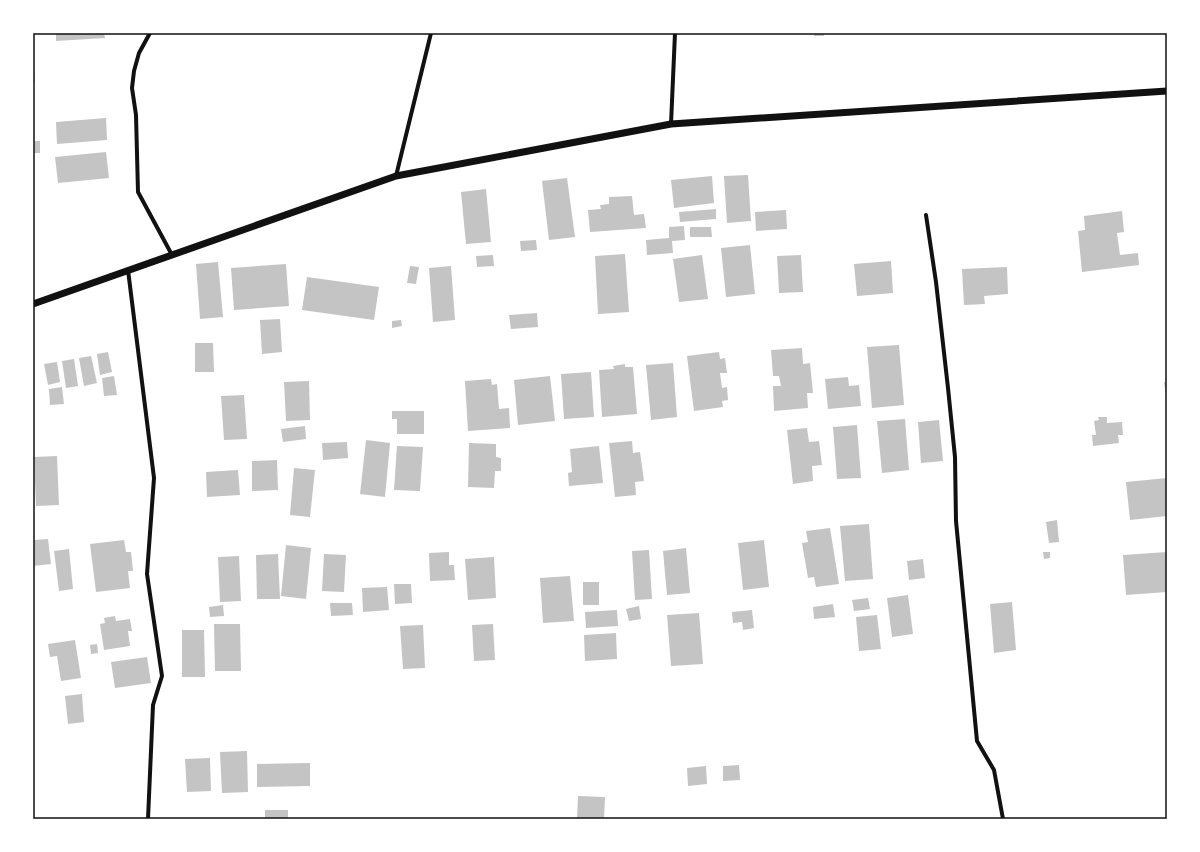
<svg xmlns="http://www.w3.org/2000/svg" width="1200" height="852" viewBox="0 0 1200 852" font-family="Manrope,sans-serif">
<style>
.building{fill:#c4c4c4}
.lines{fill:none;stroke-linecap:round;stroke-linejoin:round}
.minor{stroke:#111;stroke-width:4}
.tertiary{stroke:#111;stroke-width:7}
.neatline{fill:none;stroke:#111;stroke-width:1.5}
</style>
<rect width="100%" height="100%" fill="#fff"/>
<!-- building -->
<g class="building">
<path d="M56 33H104L105 38 56 41Z"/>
<rect x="814" y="33" width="10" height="3"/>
<path d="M34 68 35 82H33V69Z"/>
<path d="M106 118 107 140 57 144 56 122Z"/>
<rect x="33" y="141" width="7" height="12"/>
<path d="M106 152 109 178 58 183 55 157Z"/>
<path d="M748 175 751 221 727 223 724 176Z"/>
<path d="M712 176 714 203 674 208 671 180Z"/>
<path d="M567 178 575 237 549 240 542 181Z"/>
<path d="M486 189 491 242 466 244 461 192Z"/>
<path d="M632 196 634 215 644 214 646 228 590 232 588 210 601 209 600 205 609 204V197Z"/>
<path d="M716 209V219L680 222 679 212Z"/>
<path d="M786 210 787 229 756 231 755 212Z"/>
<path d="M1122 211 1124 232 1117 233 1120 255 1138 253 1139 265 1082 272 1078 231 1085 230 1084 216Z"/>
<path d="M684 226 685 240 672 241 673 253 647 255 646 240 669 238V227Z"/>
<path d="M690 227H711L712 237H690Z"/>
<path d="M536 240 537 250 521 251 520 241Z"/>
<path d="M750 245 755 294 726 297 721 248Z"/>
<path d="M625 254 629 312 598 314 595 256Z"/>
<path d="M493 255 494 266 477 267 476 256Z"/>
<path d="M702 255 708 299 679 302 673 259Z"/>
<path d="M801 255 803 292 779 293 777 256Z"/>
<path d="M891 261 893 293 857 296 854 264Z"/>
<path d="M218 262 223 317 200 319 196 264Z"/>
<path d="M286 264 289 306 234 310 231 268Z"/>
<path d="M410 266 419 267 416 284 407 283Z"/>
<path d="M451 266 455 320 433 322 429 268Z"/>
<path d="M1007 267 1008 294 984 296 985 304 964 305 962 269Z"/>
<path d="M307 277 379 287 374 320 302 310Z"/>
<path d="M537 313 538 327 511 329 509 315Z"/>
<path d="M280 319 282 352 262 354 260 320Z"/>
<path d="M401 320 402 326 392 328V321Z"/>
<path d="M195 343H213L214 372H195Z"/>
<path d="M899 345 904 405 872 408 867 347Z"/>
<path d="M802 348 803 364 810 363 813 393H807L808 408 774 411 773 386H781L779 376H773L771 350Z"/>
<path d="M108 352 112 372 100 375 97 354Z"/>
<path d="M719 352 720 359 725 358 727 373H720L722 388 727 387 728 400 722 401 723 407 694 411 687 356Z"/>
<path d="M91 356 97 383 84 386 79 358Z"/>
<path d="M74 359 78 386 66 388 62 361Z"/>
<path d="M57 362 60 382 48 385 44 364Z"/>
<path d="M673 363 677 417 651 420 646 365Z"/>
<path d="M625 364V367H633L637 414 602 417 599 370 614 369 613 366Z"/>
<path d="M591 372 594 417 564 419 561 374Z"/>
<path d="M114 376 117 395 104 396 102 378Z"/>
<path d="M550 376 555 421 518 425 514 380Z"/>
<path d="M848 377 849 386 859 385 861 406 828 409 825 379Z"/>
<path d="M491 379 492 385 497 384 499 409 509 408 510 428 468 431 465 381Z"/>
<path d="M309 381 310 420 286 421 284 382Z"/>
<path d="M1164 382H1167V396H1166Z"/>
<path d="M62 387 64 404 50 405 49 389Z"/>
<path d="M244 395 247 439 224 440 221 396Z"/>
<path d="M392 411H424V434H397V419H392Z"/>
<path d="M1098 417H1107V423L1122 422 1123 435H1118L1119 443 1093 446 1092 435H1096L1094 421 1099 420Z"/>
<path d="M905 419 909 470 882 473 877 421Z"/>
<path d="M939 420 943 461 921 463 918 422Z"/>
<path d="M857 425 861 478 837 479 833 427Z"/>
<path d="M305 426 306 439 283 442 281 429Z"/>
<path d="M807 428 809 442 819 441 822 465 812 466 813 481 793 484 787 430Z"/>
<path d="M366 440 390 443 385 497 360 494Z"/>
<path d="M632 441 633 453 640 452 644 481 635 482 636 495 615 497 609 443Z"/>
<path d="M347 442 348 458 323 460 322 443Z"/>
<path d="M469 443 496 444V457L501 458V471H495L494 488 468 487Z"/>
<path d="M397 446 423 447 420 491 394 490Z"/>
<path d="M599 446 603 483 569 486 568 473 572 472 570 449Z"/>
<path d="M57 456 59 505 36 506 34 457Z"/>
<path d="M277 460 278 490 252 491V461Z"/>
<path d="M294 468 315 470 310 517 290 515Z"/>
<path d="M238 470 240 495 207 497 206 472Z"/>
<path d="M1167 478V516L1130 520 1126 482Z"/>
<path d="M1057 520 1059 542 1049 543 1046 522Z"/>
<path d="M869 524 873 579 845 581 840 526Z"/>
<path d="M830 528 839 584 816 587 814 577 808 578 802 543 808 542 806 531Z"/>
<path d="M48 539 51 564 33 566V540Z"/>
<path d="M124 540 126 552H131L133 571H128L130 588 96 592 90 544Z"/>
<path d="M764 540 769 587 743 590 738 543Z"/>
<path d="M286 545 311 548 306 599 281 596Z"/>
<path d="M686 548 690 593 667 595 663 551Z"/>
<path d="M69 549 73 589 59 591 54 551Z"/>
<path d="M649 550 652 599 635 600 632 551Z"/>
<path d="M449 552V565H454L455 580 430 581 429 553Z"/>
<path d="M1043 552H1050V558L1044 559Z"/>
<path d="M1167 552V592L1126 595 1123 555Z"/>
<path d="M278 554 280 599H257L256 555Z"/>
<path d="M324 554 346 555 344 592 322 591Z"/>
<path d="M239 556 241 601 220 602 218 557Z"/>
<path d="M494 557 496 598 468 600 465 559Z"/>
<path d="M923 559 925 578 909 580 907 561Z"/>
<path d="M570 576 574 621 543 623 540 578Z"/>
<rect x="583" y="582" width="16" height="23"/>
<path d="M394 584H411L412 603 395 604Z"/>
<path d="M387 587 389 610 363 612 362 588Z"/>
<path d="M908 595 913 634 892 637 887 598Z"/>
<path d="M868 598 870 609 854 611 852 600Z"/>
<path d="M1012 602 1016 650 994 653 990 604Z"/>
<path d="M330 603H352L353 615 331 616Z"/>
<path d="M833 604 835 617 814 619 813 607Z"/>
<path d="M223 605 224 616 210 617 209 607Z"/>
<path d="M639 606 641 619 629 621 626 609Z"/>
<path d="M617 610 618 626 586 628 585 612Z"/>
<path d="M752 610 754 628 743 630 742 622 733 623 732 612Z"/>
<path d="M699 613 703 664 671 666 667 615Z"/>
<path d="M877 615 881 649 859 651 856 617Z"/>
<path d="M115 616 116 621 130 619 132 631H128L130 646 104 650 100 624 105 623 104 618Z"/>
<path d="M214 624H240L241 671H215Z"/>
<path d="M493 624 495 660 474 661 472 625Z"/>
<path d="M423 625 425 668 403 669 400 626Z"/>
<path d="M182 630H204L205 677H182Z"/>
<path d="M616 633 617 659 585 661 584 635Z"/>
<path d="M75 640 81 678 61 681 57 656 50 657 48 644Z"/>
<path d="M97 644 98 653 91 654 90 645Z"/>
<path d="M147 657 151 683 115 688 111 662Z"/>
<path d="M82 694 84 722 68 724 65 696Z"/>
<path d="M247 751 248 792 222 793 220 752Z"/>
<path d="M210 758 211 791 187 792 185 759Z"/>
<path d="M310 763V786L257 787V764Z"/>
<path d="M739 765 740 780 723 781V766Z"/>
<path d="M706 766 707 784 688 786 687 768Z"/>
<path d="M578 796 605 797 604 819H577Z"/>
<rect x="265" y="810" width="23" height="9"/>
</g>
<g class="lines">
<!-- minor -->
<g class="minor">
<path d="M150 33 139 53 134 71 132 88 136 115 138 192 172 255"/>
<path d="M671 124 675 33"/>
<path d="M396 176 431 33"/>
<path d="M926 215 936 282 948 388 955 457 956 521 977 741 994 770 1003 819"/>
<path d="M128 270 154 478 147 574 162 676 153 705 148 819"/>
</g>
<!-- tertiary -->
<path class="tertiary" d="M33 304 396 176 671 124 1167 91"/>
</g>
<!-- border -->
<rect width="1200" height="852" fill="none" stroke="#ffffff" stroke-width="68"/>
<rect x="34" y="34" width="1132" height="784" class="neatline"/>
</svg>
